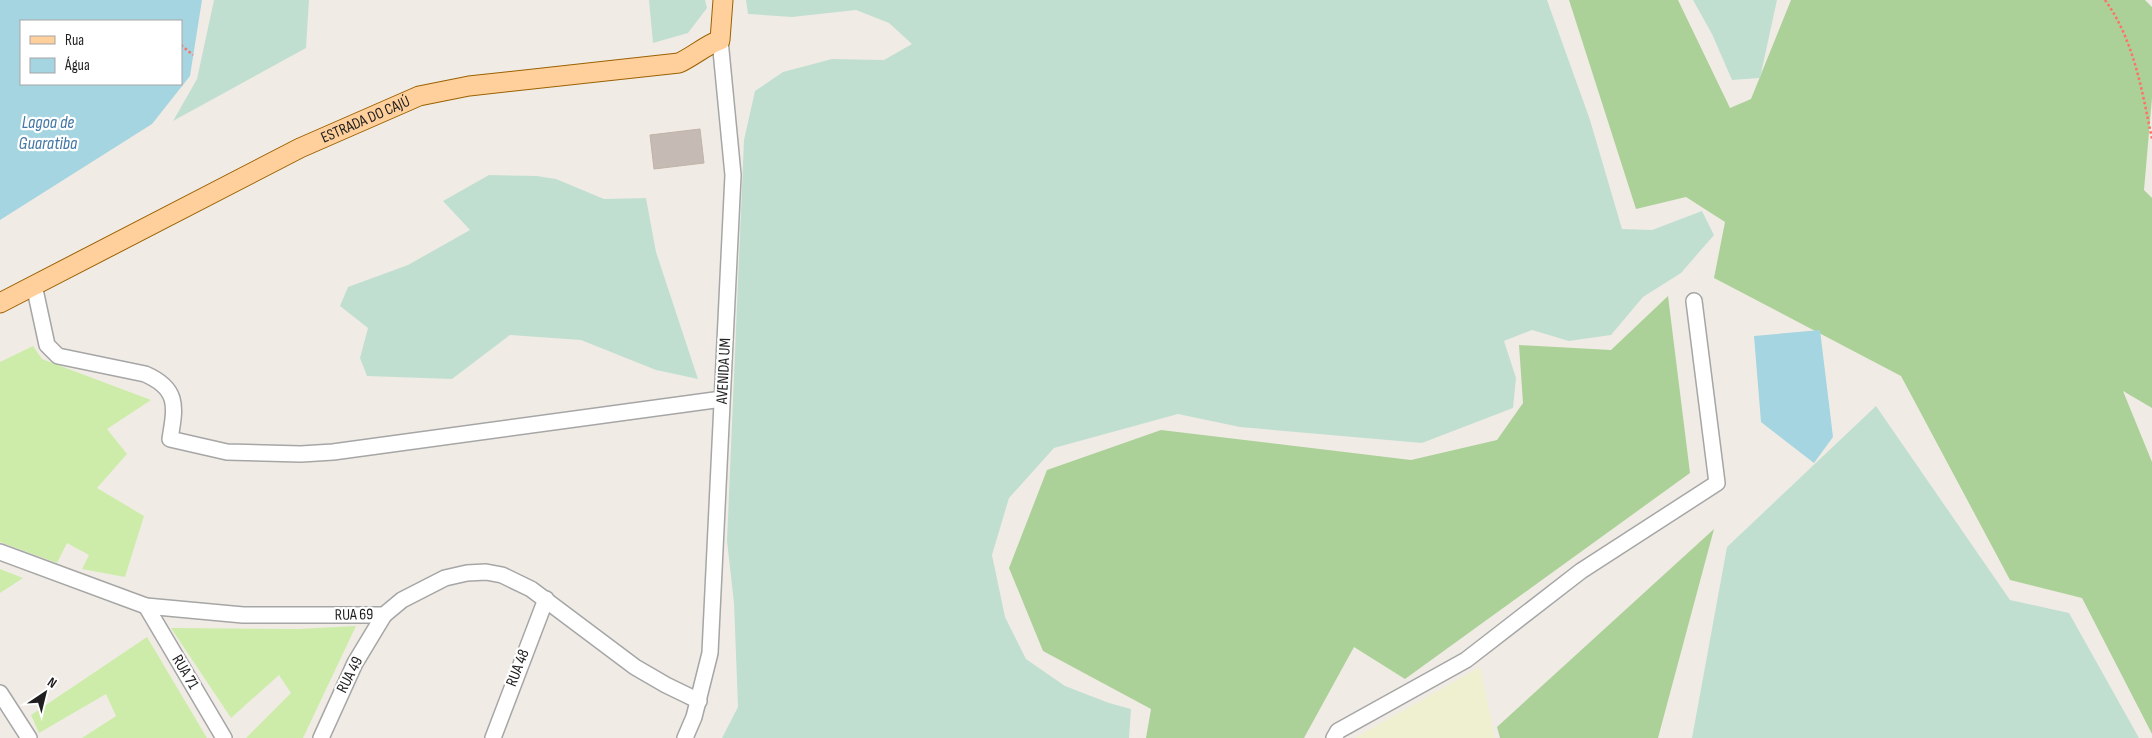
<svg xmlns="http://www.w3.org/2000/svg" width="2152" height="738" viewBox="0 0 2152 738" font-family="'Sofia Sans Condensed',sans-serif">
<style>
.farmland{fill:#eff0d0}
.grass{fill:#cdeca9}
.forest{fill:#acd198}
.wetland{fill:#c1dfd0}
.water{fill:#a4d5e0;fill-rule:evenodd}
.building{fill:#c5bbb4;stroke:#c3b2a7}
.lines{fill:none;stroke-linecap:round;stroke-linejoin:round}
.minor-casing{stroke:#a6a6a6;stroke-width:18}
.major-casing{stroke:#9b6000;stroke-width:21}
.path{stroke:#ff7068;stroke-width:2.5;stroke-dasharray:2.5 2.5;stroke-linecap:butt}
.minor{stroke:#fff;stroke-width:15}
.major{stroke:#ffd09c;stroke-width:19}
.labels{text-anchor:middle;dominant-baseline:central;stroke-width:4.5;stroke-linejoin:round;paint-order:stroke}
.street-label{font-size:16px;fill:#1f1f1f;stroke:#fff}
.water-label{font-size:18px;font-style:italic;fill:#4277a4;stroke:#fff}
</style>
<rect width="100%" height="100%" fill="#f0ece5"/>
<!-- farmland -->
<path class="farmland" d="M1480 667 1495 738H1355Z"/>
<!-- grass -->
<g class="grass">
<path d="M33 346 42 359 151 400 107 429 127 454 97 488 144 516 125 577 82 569 89 555 67 543 57 563 0 542V362Z"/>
<path d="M0 569 23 578 0 593Z"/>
<path d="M356 626 303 738H246L291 693 279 675 231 718 171 628 298 629Z"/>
<path d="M147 637 207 738H82L116 716 106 694 39 733 31 715Z"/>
</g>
<!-- forest -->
<g class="forest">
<path d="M1569 0H1678L1730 108 1751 99 1791 0H2145L2152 7V98L2144 190 2152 198V408L2123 391 2152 462V734L2082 598 2010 580 1901 376 1714 278 1725 222 1686 197 1636 209Z"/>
<path d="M1668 296 1690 473 1405 679 1354 647 1304 738H1146L1151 709 1043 651 1009 568 1047 470 1161 430 1411 460 1497 440 1523 403 1519 345 1611 350Z"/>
<path d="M1714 529 1658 738H1500L1497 727Z"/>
</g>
<!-- wetland -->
<g class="wetland">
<path d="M214 0H309L306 48 173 121 197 79Z"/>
<path d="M649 0H705L707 8 688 33 653 43Z"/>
<path d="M746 0H1547L1590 120 1622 229 1652 230 1702 211 1714 235 1681 273 1643 297 1611 335 1569 341 1532 330 1504 341 1516 378 1513 408 1422 443 1240 427 1178 414 1054 448 1009 498 992 555 1005 617 1026 659 1065 686 1109 703 1131 709 1129 738H722L738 707 734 603 727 541 744 140 755 91 783 72 832 59 884 60 912 44 889 23 856 10 792 17 748 14Z"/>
<path d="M1693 0H1777L1760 78 1732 80 1712 34Z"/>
<path d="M489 175 537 176 556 179 604 199 646 198 656 252 698 379 656 370 581 340 510 335 452 379 367 376 360 358 368 328 340 306 348 287 408 265 470 230 443 201Z"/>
<path d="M1876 406 2010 600 2069 613 2139 738H1692L1727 547Z"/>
</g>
<!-- water -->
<g class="water">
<path d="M0 0H202L190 76 152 124 0 220ZM181 21V84H21V21Z"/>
<path d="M1820 330 1833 437 1814 463 1761 422 1754 336Z"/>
</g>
<!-- building -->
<path class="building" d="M700 129 704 163 654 169 650 135Z"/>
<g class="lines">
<defs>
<g id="minor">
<path d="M34 285 47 345 58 356 145 374C180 389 175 408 170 439L227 452 301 454 333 452 722 399"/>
<path d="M0 552 146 606 243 615H384L402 600 445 578 467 573 486 572 502 575 531 589 635 667 666 685 699 701"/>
<path d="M146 606 224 738"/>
<path d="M0 693 29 738"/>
<path d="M321 738 355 663 384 615"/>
<path d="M493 738 546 599"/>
<path d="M685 738 694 717 710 653 733 175 720 40"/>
<path d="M1334 738 1338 731 1466 660 1581 571 1717 483 1694 301"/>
</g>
<g id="major">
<path id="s1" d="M0 303 300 148 419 96 469 86 679 63C694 56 706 45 720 40L723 0"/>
</g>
</defs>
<!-- minor casing -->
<use href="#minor" class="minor-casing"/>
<!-- major casing -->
<use href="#major" class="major-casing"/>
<!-- path -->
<g class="path">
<path d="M2105 0C2134 40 2142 91 2152 139"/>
<path d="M181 45 193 55"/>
</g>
<!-- minor -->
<use href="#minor" class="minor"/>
<!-- major -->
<use href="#major" class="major"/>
</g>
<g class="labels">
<!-- street labels -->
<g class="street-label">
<text stroke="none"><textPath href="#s1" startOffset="409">ESTRADA DO CAJÚ</textPath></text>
<text transform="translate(724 371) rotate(-87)">AVENIDA UM</text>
<text transform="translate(354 615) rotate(-1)">RUA 69</text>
<text transform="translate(518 668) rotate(-69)">RUA 48</text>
<text transform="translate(185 672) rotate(59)">RUA 71</text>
<text transform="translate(350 675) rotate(-63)">RUA 49</text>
</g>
<!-- water labels -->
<g class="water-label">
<text x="48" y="122">Lagoa de<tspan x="48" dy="21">Guaratiba</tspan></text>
</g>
</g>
<!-- legend -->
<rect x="20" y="20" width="162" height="65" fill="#ffffff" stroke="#a5a5a5"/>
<rect x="30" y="36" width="25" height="8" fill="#ffd09c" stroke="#a5a5a5"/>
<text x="65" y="45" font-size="15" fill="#1f1f1f">Rua</text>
<rect x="30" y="58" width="25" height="15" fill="#a4d5e0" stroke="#a5a5a5"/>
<text x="65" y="70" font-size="15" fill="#1f1f1f">Água</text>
<!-- north arrow -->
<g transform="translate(45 693) rotate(35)" stroke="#ffffff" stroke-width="4" paint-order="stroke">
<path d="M0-4L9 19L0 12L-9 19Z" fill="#1f1f1f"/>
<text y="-8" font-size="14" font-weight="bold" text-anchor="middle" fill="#1f1f1f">N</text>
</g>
</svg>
